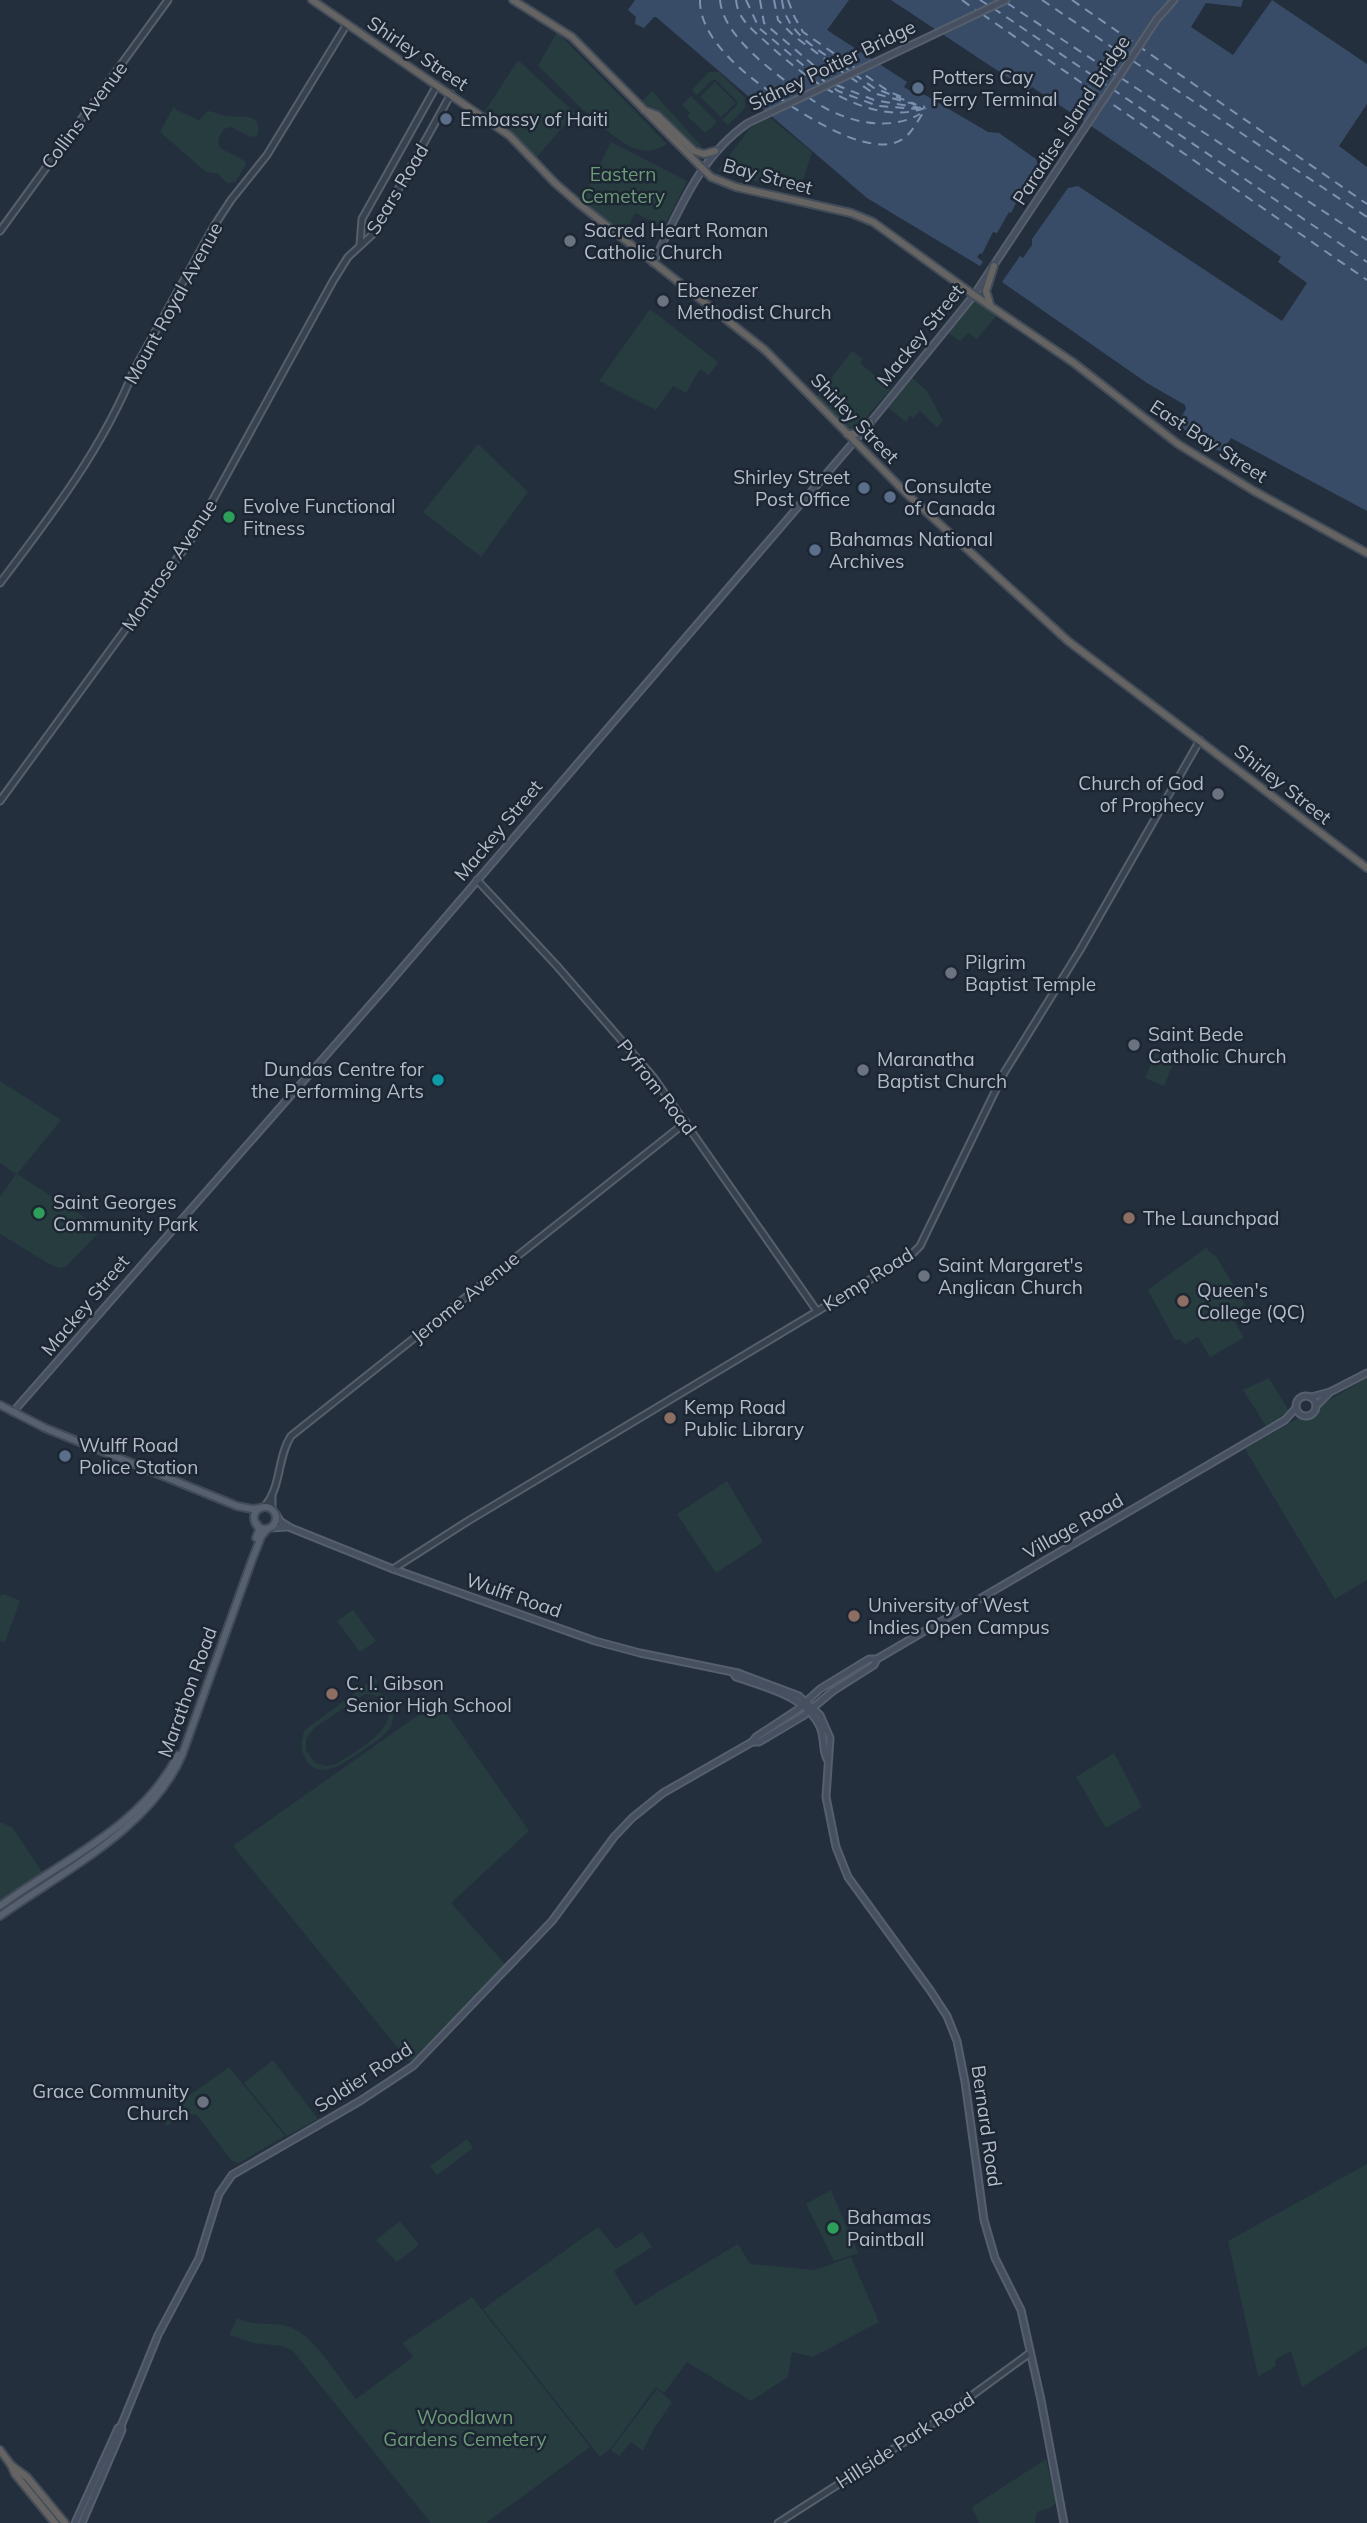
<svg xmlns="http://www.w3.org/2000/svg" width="1367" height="2523" viewBox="0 0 1367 2523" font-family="Mulish,sans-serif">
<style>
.green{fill:#263c3f;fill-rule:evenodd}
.water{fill:#394c67}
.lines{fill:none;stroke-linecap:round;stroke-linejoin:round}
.ferry{stroke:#7c92b1;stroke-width:2;stroke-dasharray:9 7;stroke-linecap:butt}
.tertiary-casing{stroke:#565f6c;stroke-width:9}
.secondary-casing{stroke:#565f6c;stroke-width:9}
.primary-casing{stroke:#414a57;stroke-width:10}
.trunk-casing{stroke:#434c59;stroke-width:10}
.tertiary{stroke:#38414e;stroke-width:5}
.secondary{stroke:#465061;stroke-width:5}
.primary{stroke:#56606e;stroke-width:6}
.trunk{stroke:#656462;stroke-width:6}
.service-dot{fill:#5c6f8a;stroke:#1d2633;stroke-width:2.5}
.worship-dot{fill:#6b7280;stroke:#1d2633;stroke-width:2.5}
.leisure-dot{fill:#2e9e5b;stroke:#1d2633;stroke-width:2.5}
.culture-dot{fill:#0f9aa8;stroke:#1d2633;stroke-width:2.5}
.education-dot{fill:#8d6e63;stroke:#1d2633;stroke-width:2.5}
.labels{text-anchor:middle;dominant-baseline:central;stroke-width:5;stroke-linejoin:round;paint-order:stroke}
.street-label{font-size:19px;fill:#b4bcc9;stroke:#1d2633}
.poi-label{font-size:19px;fill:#b4bcc9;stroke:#1d2633;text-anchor:start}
.park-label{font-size:19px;fill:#6b9a76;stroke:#1d2633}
</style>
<rect width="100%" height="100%" fill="#242f3e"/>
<!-- green -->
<g class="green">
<path d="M557 32 667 144C659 149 651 152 641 150 613 145 561 87 538 66Z"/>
<path d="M518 60 575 113 536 158 516 136 484 113Z"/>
<path d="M709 72H719L745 98V108L728 125 722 120 737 105V101L716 80H712L697 95 692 90Z"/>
<path d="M715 82 736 103 721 117 700 97Z"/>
<path d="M652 91 702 147 695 149 657 109 641 102Z"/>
<path d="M691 96 717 122 705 133 687 116 690 113 682 105Z"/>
<path d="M174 106 176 110 199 120 208 111C215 112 220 115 226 116 239 118 265 111 257 136L250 137 231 127 224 129C220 135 216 141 220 148L245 161 246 165 235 182 227 183 218 174 206 172 160 132Z"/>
<path d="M769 117 812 152 799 193 718 171 751 127Z"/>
<path d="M611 142 687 181 664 227 635 213 624 236 581 202Z"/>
<path d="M975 300 997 315 977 339 968 333 960 341 948 333Z"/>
<path d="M650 309 718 362 709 375 700 369 686 393 673 386 656 410 599 381Z"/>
<path d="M852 351 863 359 860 363 891 389 856 429 846 430 816 398Z"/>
<path d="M911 377 927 391 943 421 937 427 920 411 913 418 910 416 906 422 887 407Z"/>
<path d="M478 444 528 492 481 557 423 512Z"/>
<path d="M1157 1049 1176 1057 1164 1086 1145 1078Z"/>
<path d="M0 1081 61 1120 17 1174 102 1229 66 1267 60 1268 51 1265 0 1234V1197L16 1174 0 1163Z"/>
<path d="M1207 1247 1209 1252 1216 1256 1245 1305 1233 1310 1227 1319 1232 1317 1244 1338 1210 1357 1198 1337 1185 1344 1180 1339 1175 1340 1148 1290Z"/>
<path d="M1269 1378 1289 1411 1266 1426 1243 1390Z"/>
<path d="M1367 1378V1580L1335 1599 1245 1449Z"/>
<path d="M727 1481 763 1542 716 1573 677 1514Z"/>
<path d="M4 1594 20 1601 5 1642 0 1641V1596Z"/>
<path d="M353 1610 376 1641 360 1652 337 1621Z"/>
<path d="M375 1678 378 1682 369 1689C388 1692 400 1711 389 1729 383 1738 372 1744 363 1750 347 1761 318 1785 304 1756 300 1748 301 1739 305 1730ZM365 1694C375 1694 383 1697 387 1707 397 1730 353 1753 336 1764L326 1766 315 1763 306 1750V1739L314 1728Z"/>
<path d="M438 1701 529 1831 451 1903 506 1965 411 2064 233 1846Z"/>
<path d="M1114 1753 1142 1807 1106 1828 1076 1777Z"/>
<path d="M0 1822 12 1827 44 1875 0 1907Z"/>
<path d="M273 2060 318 2119 287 2136 244 2083Z"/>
<path d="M229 2067 285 2136 239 2163 232 2161 197 2115 185 2113 167 2126 164 2122 184 2107 180 2102Z"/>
<path d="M467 2139 473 2148 437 2175 430 2166Z"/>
<path d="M1367 2164V2346L1302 2387 1291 2351 1275 2360 1276 2366 1258 2376 1228 2241Z"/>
<path d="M831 2190 858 2253 834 2261 806 2204Z"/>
<path d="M400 2221 419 2245 397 2262 376 2240Z"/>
<path d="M598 2227 616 2249 642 2232 652 2247 614 2271 635 2306 738 2244 750 2264 815 2270 851 2257 879 2322 813 2357 792 2352 788 2377 751 2401 687 2362 664 2393 656 2387 610 2449 600 2457 483 2309Z"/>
<path d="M472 2297 590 2447 486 2523H431L292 2350 282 2346 254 2343 229 2335 237 2318C254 2327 273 2321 290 2327 316 2337 338 2378 356 2399L413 2357 403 2343Z"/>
<path d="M657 2389 672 2402 653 2430 643 2451 631 2442 619 2456 611 2450Z"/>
<path d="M1046 2459 1056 2502 1052 2507 1037 2512 1035 2523H979L972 2507Z"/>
</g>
<!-- water -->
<g class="water">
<path d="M635 0H849L827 30 907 82 904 87 917 95 919 93 925 95 988 132 999 133 1036 159 1040 171 1017 203H1016L1011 213 1009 212 997 233 993 232 982 254 980 253 977 257 983 262 980 266 867 198 656 17H654L644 28 635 24 636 17 628 10Z"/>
<path d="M891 0H1243L1241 7 1206 3 1191 27 1233 55 1272 0 1367 64V104L1339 146 1367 167V511L1231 438 1222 452 1212 448 1213 443 1199 434 1195 436 1176 425 1186 409 1185 405 1147 383 1002 282 1020 256 1023 258 1032 245V239L1068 188 1078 186 1282 321 1307 283 1278 262 1281 257C1199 199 1116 142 1032 87L1028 91Z"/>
</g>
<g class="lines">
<!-- ferry -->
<g class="ferry">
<path d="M700 0C699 42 754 82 787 103"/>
<path d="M720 0C723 37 775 73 803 94"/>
<path d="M736 0C738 20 753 30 767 43 805 78 870 128 925 108"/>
<path d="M746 0 759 28 810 71 838 91 878 106 918 109"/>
<path d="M760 0 764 23 832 81"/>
<path d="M774 0 778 20 794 36 845 74"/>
<path d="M782 0C785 35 824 53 850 71"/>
<path d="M788 0 794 16 803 32 888 91 906 99"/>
<path d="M962 0 977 11"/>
<path d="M980 0 988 5"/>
<path d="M1042 0 1128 58"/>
<path d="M1072 0 1367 204"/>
<path d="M1007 3 1116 75"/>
<path d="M993 8 1367 262"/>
<path d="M982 14 1367 280"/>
<path d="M1133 61 1367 217"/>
<path d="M854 74 874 88 915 104"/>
<path d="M850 77 873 93 925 107"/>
<path d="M1121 78 1367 240"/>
<path d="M836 85 874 100 921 108"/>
<path d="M808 97C839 120 885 134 920 114"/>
<path d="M791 106C816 122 874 158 903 139 912 133 920 117 926 108"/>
</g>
<defs>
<g id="tertiary">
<path d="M0 231 168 0"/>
<path d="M360 245 362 219 437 85"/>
<path d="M0 583C50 517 103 448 134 370L214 226 231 200 267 155 347 24"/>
<path d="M0 801 192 538 333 281 348 257 374 233 451 94"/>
<path d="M477 880 557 966 654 1078 817 1311"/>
<path d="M264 1507C282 1487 277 1457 291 1436L686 1122"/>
<path d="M272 1509V1497"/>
<path d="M393 1569 468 1521 911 1255 920 1246 1004 1073 1080 950 1200 740"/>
<path d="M778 2523 937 2421 1030 2353"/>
</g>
<g id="secondary">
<path d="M653 263C679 211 699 157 748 123L1006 0"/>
<circle cx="1306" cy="1406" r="10"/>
<path d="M1311 1397 1330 1392"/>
<path d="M1316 1406 1330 1392 1367 1373"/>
<path d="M13 1412 385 988 870 423 974 295 1157 19 1174 0"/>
<path d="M276 1514 280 1521 291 1528 393 1569 595 1641 640 1653 738 1673 799 1696 820 1715 830 1738 826 1797 836 1847 848 1877 930 1990 947 2016 957 2041 965 2082 984 2220 995 2258 1021 2310 1041 2400 1064 2523"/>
<path d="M269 1528 288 1527"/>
<path d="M733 1673 736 1677C765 1687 806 1696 820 1727 825 1738 822 1750 827 1759"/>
<path d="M752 1742 756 1737 797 1710 820 1689 869 1659H877L1285 1420 1296 1408"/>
<path d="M75 2523 118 2428 121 2426"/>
<path d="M82 2523 122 2430 121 2426 158 2335 199 2258 219 2194 232 2175 360 2101 413 2066 552 1921 614 1837 632 1818 663 1793 752 1742H759L803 1716 833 1691 874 1665 877 1659"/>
</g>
<g id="primary">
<path d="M0 1405 45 1428 237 1506 252 1509 261 1508"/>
<circle cx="265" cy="1518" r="11"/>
<path d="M256 1538 259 1530 257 1524"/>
<path d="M0 1906C62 1860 141 1828 178 1755"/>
<path d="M0 1916C63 1871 150 1829 182 1755L252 1560 261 1537 267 1529"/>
</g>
<g id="trunk">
<path d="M312 0 510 136 555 183 578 203 765 350 909 496 1068 641 1367 868"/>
<path d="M513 0 572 37 711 177 736 187 851 213 873 222 974 295 1074 363 1178 444 1254 491 1367 553"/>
<path d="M644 110 657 115 694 151 704 154 715 151"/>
<path d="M990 304 986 291 994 266"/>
<path d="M847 434H855L870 423"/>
<path d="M0 2450 11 2465 15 2474 55 2523"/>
<path d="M11 2465 27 2477 65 2523"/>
</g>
</defs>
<!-- tertiary casing -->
<use href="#tertiary" class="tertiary-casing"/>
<!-- secondary casing -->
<use href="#secondary" class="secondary-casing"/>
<!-- primary casing -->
<use href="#primary" class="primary-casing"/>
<!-- trunk casing -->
<use href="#trunk" class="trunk-casing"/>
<!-- tertiary -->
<use href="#tertiary" class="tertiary"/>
<!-- secondary -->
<use href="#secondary" class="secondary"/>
<!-- primary -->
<use href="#primary" class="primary"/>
<!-- trunk -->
<use href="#trunk" class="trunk"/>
</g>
<!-- markers -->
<g class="service-dot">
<circle cx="918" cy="88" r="7"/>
<circle cx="446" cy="119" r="7"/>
<circle cx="864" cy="488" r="7"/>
<circle cx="890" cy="497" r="7"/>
<circle cx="815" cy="550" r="7"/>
<circle cx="65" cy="1456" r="7"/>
</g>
<g class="worship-dot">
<circle cx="570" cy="241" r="7"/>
<circle cx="663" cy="301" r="7"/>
<circle cx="1218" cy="794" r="7"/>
<circle cx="951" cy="973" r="7"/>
<circle cx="1134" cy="1045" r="7"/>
<circle cx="863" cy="1070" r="7"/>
<circle cx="924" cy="1276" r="7"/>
<circle cx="203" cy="2102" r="7"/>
</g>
<g class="leisure-dot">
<circle cx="229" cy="517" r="7"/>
<circle cx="39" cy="1213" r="7"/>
<circle cx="833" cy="2228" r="7"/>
</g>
<circle class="culture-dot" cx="438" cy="1080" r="7"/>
<g class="education-dot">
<circle cx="1129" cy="1218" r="7"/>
<circle cx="1183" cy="1301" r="7"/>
<circle cx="670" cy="1418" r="7"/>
<circle cx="854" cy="1616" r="7"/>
<circle cx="332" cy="1694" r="7"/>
</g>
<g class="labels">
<!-- street labels -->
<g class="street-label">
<text transform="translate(418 53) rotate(34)">Shirley Street</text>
<text transform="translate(832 65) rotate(-26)">Sidney Poitier Bridge</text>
<text transform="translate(84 115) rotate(-53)">Collins Avenue</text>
<text transform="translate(1071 120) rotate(-57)">Paradise Island Bridge</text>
<text transform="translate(768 176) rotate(15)">Bay Street</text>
<text transform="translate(397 189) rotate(-59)">Sears Road</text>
<text transform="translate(173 303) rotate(-61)">Mount Royal Avenue</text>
<text transform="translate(920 335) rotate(-51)">Mackey Street</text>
<text transform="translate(855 418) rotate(46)">Shirley Street</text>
<text transform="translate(1209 441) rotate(33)">East Bay Street</text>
<text transform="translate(169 565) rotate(-56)">Montrose Avenue</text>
<text transform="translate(1283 784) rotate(38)">Shirley Street</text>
<text transform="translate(498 830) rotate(-50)">Mackey Street</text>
<text transform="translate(657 1087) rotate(52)">Pyfrom Road</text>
<text transform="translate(868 1279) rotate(-32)">Kemp Road</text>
<text transform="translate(465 1297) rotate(-39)">Jerome Avenue</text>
<text transform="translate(85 1305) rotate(-50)">Mackey Street</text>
<text transform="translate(1073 1526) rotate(-30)">Village Road</text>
<text transform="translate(514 1595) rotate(19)">Wulff Road</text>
<text transform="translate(187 1692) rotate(-70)">Marathon Road</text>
<text transform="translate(363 2077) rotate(-33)">Soldier Road</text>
<text transform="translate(987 2126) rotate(82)">Bernard Road</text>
<text transform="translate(905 2440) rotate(-33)">Hillside Park Road</text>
</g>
<!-- poi labels -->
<g class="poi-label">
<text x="932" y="77">Potters Cay<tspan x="932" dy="22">Ferry Terminal</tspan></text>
<text x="460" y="119">Embassy of Haiti</text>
<text x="584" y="230">Sacred Heart Roman<tspan x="584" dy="22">Catholic Church</tspan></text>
<text x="677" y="290">Ebenezer<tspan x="677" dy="22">Methodist Church</tspan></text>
<text x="850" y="477" text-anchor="end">Shirley Street<tspan x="850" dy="22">Post Office</tspan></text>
<text x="904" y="486">Consulate<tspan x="904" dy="22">of Canada</tspan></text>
<text x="243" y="506">Evolve Functional<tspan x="243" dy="22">Fitness</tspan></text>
<text x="829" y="539">Bahamas National<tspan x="829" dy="22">Archives</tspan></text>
<text x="1204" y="783" text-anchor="end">Church of God<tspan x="1204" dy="22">of Prophecy</tspan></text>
<text x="965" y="962">Pilgrim<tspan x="965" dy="22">Baptist Temple</tspan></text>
<text x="1148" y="1034">Saint Bede<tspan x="1148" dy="22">Catholic Church</tspan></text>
<text x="877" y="1059">Maranatha<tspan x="877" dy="22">Baptist Church</tspan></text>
<text x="424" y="1069" text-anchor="end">Dundas Centre for<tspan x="424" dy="22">the Performing Arts</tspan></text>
<text x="53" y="1202">Saint Georges<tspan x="53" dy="22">Community Park</tspan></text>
<text x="1143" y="1218">The Launchpad</text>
<text x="938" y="1265">Saint Margaret's<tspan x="938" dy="22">Anglican Church</tspan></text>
<text x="1197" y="1290">Queen's<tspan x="1197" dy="22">College (QC)</tspan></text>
<text x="684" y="1407">Kemp Road<tspan x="684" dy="22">Public Library</tspan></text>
<text x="79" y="1445">Wulff Road<tspan x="79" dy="22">Police Station</tspan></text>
<text x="868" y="1605">University of West<tspan x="868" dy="22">Indies Open Campus</tspan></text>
<text x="346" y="1683">C. I. Gibson<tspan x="346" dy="22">Senior High School</tspan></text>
<text x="189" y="2091" text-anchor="end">Grace Community<tspan x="189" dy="22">Church</tspan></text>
<text x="847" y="2217">Bahamas<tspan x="847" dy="22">Paintball</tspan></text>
</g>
<!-- park labels -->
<g class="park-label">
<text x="623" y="174">Eastern<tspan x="623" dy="22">Cemetery</tspan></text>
<text x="465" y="2417">Woodlawn<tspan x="465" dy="22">Gardens Cemetery</tspan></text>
</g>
</g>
</svg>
